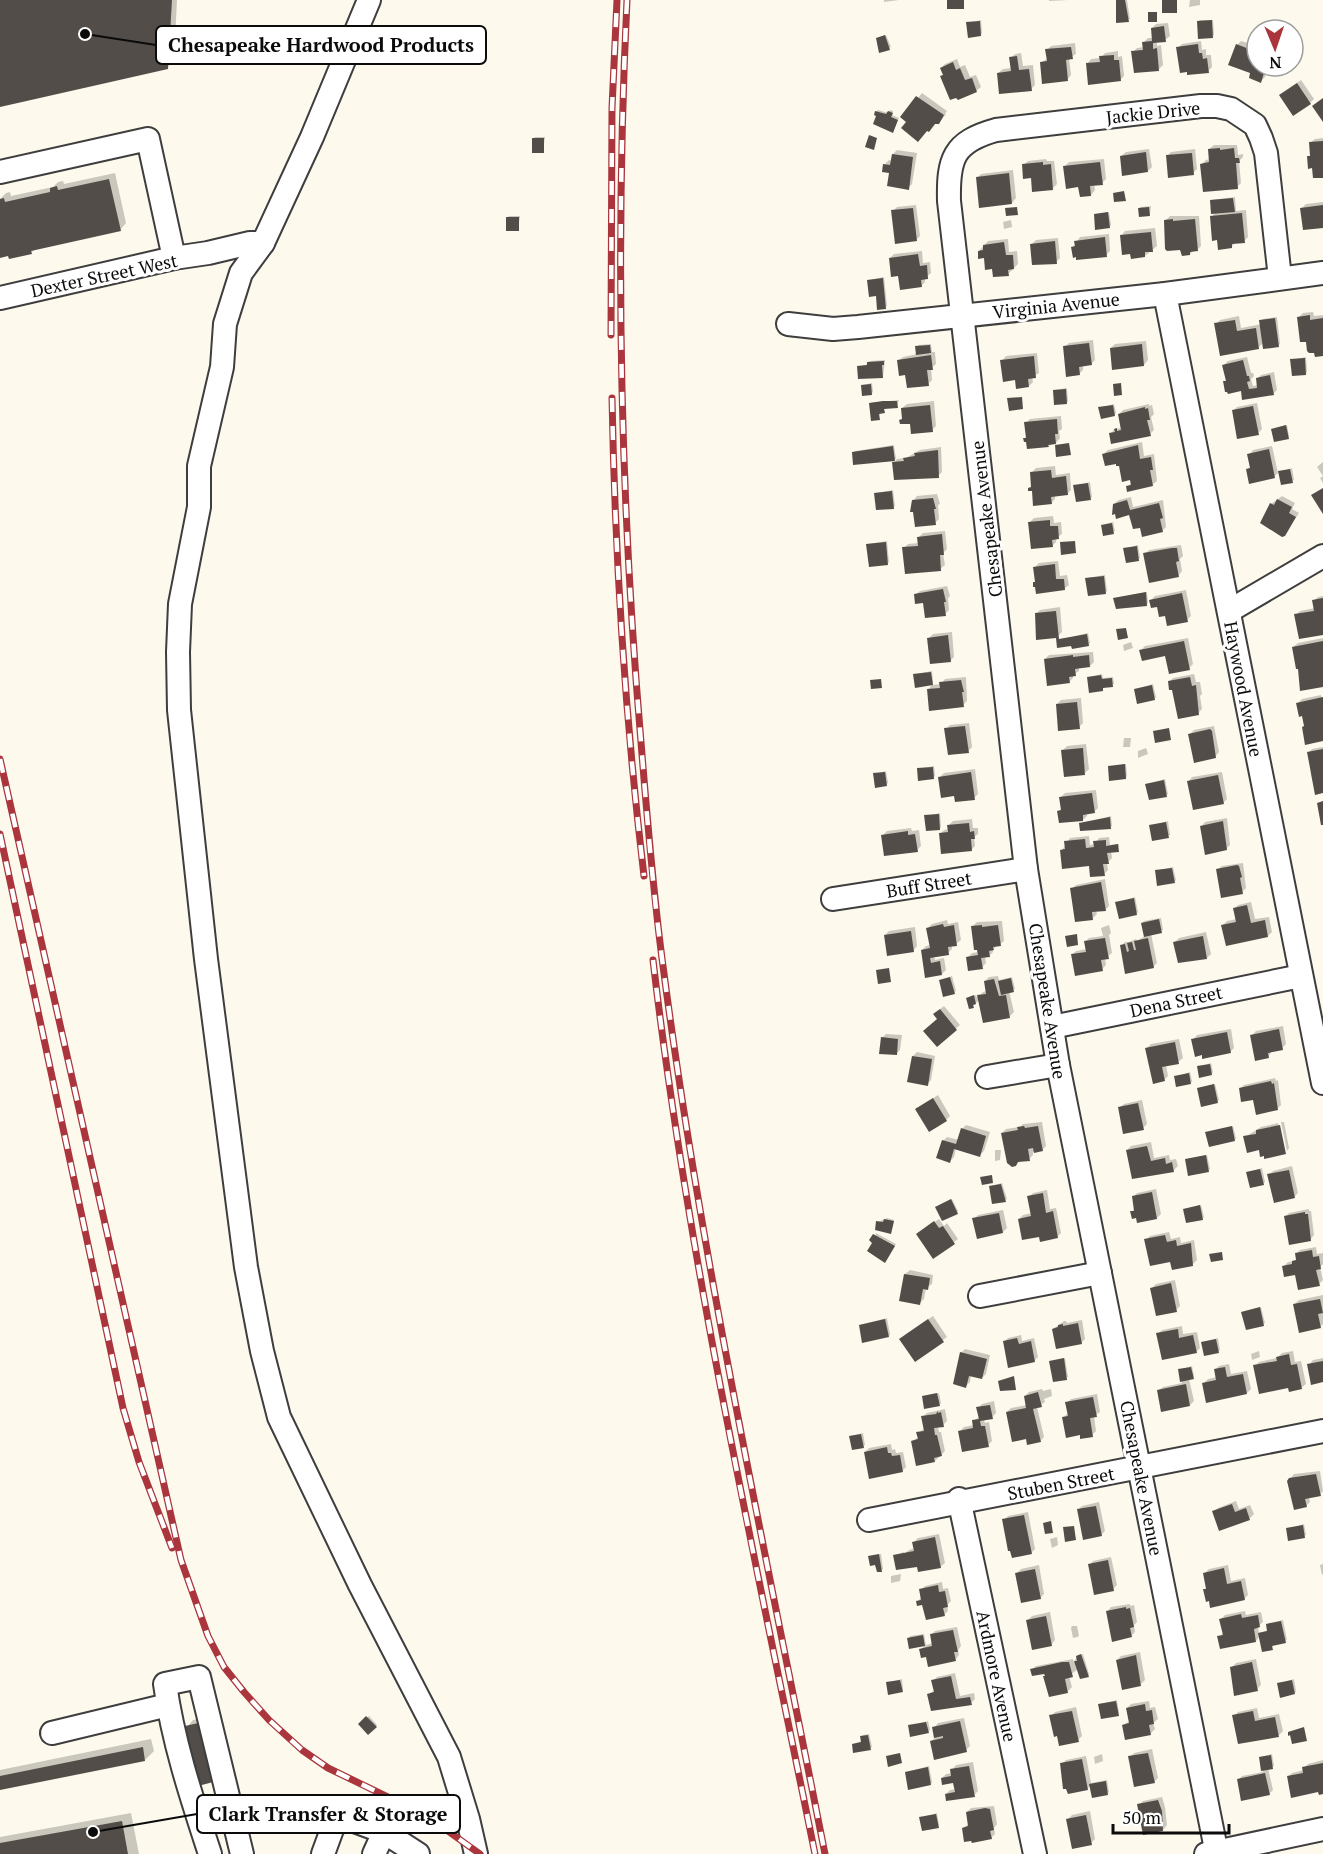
<svg xmlns="http://www.w3.org/2000/svg" width="1323" height="1854" viewBox="0 0 1323 1854" font-family="'PT Serif',serif">
<style>
.shadow{fill:#0003}
.building{fill:#534d49}
.lines{fill:none;stroke-linecap:round;stroke-linejoin:round}
.minor-casing{stroke:#3e3e3e;stroke-width:26}
.minor{stroke:#fff;stroke-width:22}
.rail-casing{stroke:#aa353d;stroke-width:7}
.rail{stroke:#fff;stroke-width:4.5;stroke-dasharray:14;stroke-linecap:butt}
.labels{text-anchor:middle;dominant-baseline:central;stroke-width:6;stroke-linejoin:round;paint-order:stroke}
.street-label{font-size:18px;fill:#0b0b0b;stroke:#fff}
.leader{fill:none;stroke:#0b0b0b;stroke-width:2}
.callout-dot{fill:#0b0b0b;stroke:#fff;stroke-width:2}
.callout{fill:#fff;stroke:#0b0b0b;stroke-width:2}
.callout-label{font-size:20px;text-anchor:middle;font-weight:bold;fill:#0b0b0b}
</style>
<rect width="100%" height="100%" fill="#fdf9ec"/>
<!-- shadow -->
<g class="shadow">
<path d="M0 0H177L174 60 167 67 0 105Z"/>
<path d="M884 0H899L884 2Z"/>
<path d="M1049 0H1068L1049 1Z"/>
<path d="M1117 0H1127L1130 19 1128 20Z"/>
<path d="M1190 0H1200V5L1189 7Z"/>
<path d="M981 20 982 33 981 35 968 23Z"/>
<path d="M1200 20H1213L1214 35 1213 36 1198 22Z"/>
<path d="M1168 23 1170 36 1165 40 1157 41V46L1161 45 1163 65 1159 69 1133 52 1137 48 1144 47V42L1148 38H1153L1152 28 1156 24Z"/>
<path d="M886 35 891 47 889 48 878 38Z"/>
<path d="M1201 41 1202 50 1206 49V55H1211L1212 67 1208 71 1178 48 1182 44Z"/>
<path d="M1241 41 1257 46V66H1268L1265 77 1261 81 1252 72 1237 45Z"/>
<path d="M1075 43 1076 54 1069 58 1071 75 1067 80 1041 63 1048 58 1047 50 1051 46Z"/>
<path d="M1118 51V57L1122 56 1124 76 1120 80 1087 64 1091 59 1101 58 1105 53Z"/>
<path d="M1021 53 1023 66 1033 65 1035 85 1031 89 998 73 1003 69 1012 68 1011 58 1015 54Z"/>
<path d="M957 59 960 67 965 65 970 77 976 75 981 87 976 91 958 98 941 68 945 64Z"/>
<path d="M1301 80 1314 99 1310 103 1281 95Z"/>
<path d="M922 93 947 111 945 114H946L939 123 908 122 902 117Z"/>
<path d="M878 110 888 113 890 110 893 111 892 115 899 118 894 129 878 115 876 112Z"/>
<path d="M535 137H545L543 151 534 138Z"/>
<path d="M1323 138V176L1313 167 1309 157 1312 154 1310 143 1315 139Z"/>
<path d="M1214 145H1237L1238 155 1243 154V157L1239 161 1241 183 1237 187 1202 164 1206 160 1210 159 1209 149Z"/>
<path d="M1149 149 1152 167 1148 171 1121 156 1126 152Z"/>
<path d="M1195 149 1197 169 1193 173 1167 156 1171 152Z"/>
<path d="M897 150 917 153 912 184 908 188 885 164 889 160 892 161 893 154Z"/>
<path d="M1046 159 1047 161H1054L1057 184 1053 188 1032 177 1024 165 1028 161Z"/>
<path d="M1104 159 1106 179 1102 183 1094 184 1095 190 1091 195 1080 186 1065 166 1069 162Z"/>
<path d="M1013 170 1016 198 1012 203 977 178 981 174Z"/>
<path d="M115 173 126 223 120 230 36 248 31 253 0 256V199L6 193 10 192 11 196 53 187 58 182 63 181 64 184Z"/>
<path d="M1235 197 1236 211 1246 210 1248 237 1244 241 1236 242 1231 247 1218 239 1211 217 1216 212 1211 200Z"/>
<path d="M1323 202V226L1302 208 1306 204Z"/>
<path d="M916 205 920 236 916 240 893 211 897 207Z"/>
<path d="M1151 206 1150 214 1140 208 1141 207Z"/>
<path d="M1109 212 1111 225 1109 227 1095 215Z"/>
<path d="M509 216H520L518 229 508 217Z"/>
<path d="M1170 216H1199L1201 246 1197 250H1194L1190 254 1166 220Z"/>
<path d="M1011 220 1012 227 1004 229 1003 222Z"/>
<path d="M1155 228 1157 246 1145 256 1121 236 1125 231Z"/>
<path d="M1109 234 1110 251 1106 255 1073 247 1080 237Z"/>
<path d="M1058 238 1060 258 1056 262 1032 244 1036 240Z"/>
<path d="M1008 239 1009 252 1017 251 1018 264 1008 274 994 267 979 251 988 241Z"/>
<path d="M922 251 923 263 930 262 931 273 925 278V282L921 286 900 275 890 258 894 254Z"/>
<path d="M884 277 887 306 885 307 869 280Z"/>
<path d="M1313 312 1314 316 1323 315V355L1299 317 1303 313Z"/>
<path d="M1239 316 1241 328 1262 324 1263 319 1277 317 1280 344 1278 345 1264 342 1259 347 1216 324 1220 320Z"/>
<path d="M1093 340 1095 360 1091 364 1083 365V370L1079 374 1065 347 1069 343Z"/>
<path d="M1146 341 1148 360 1144 365 1111 348 1115 344Z"/>
<path d="M931 344 932 352H935L936 364 931 368 932 380 928 384 907 373 898 361 903 357 917 354 918 345Z"/>
<path d="M1037 353 1039 373 1032 377 1033 382 1029 386 1017 379 1002 361 1006 356Z"/>
<path d="M1247 357 1251 373H1253L1254 376 1251 379 1253 386 1258 385 1257 379 1261 375 1274 372 1277 390 1273 394 1242 390 1224 382 1227 379 1224 365 1228 361Z"/>
<path d="M1306 357 1307 372 1306 374 1291 360Z"/>
<path d="M885 360 883 377 859 367 868 364 870 361Z"/>
<path d="M872 383 873 392 871 394 863 385Z"/>
<path d="M1067 388 1068 401 1067 403 1054 390Z"/>
<path d="M899 400 897 406 885 407 884 412H880L879 418 870 403Z"/>
<path d="M934 401 936 426 932 430 901 420 903 418 902 408 907 404Z"/>
<path d="M1257 403 1262 429 1258 433 1233 411 1237 407Z"/>
<path d="M1114 404 1116 413 1114 415 1100 408Z"/>
<path d="M1149 404V406L1152 405 1154 414 1151 417 1154 430 1150 434 1111 433 1115 429 1122 428 1119 414 1123 410Z"/>
<path d="M1061 416 1062 429 1059 431 1060 438 1056 443 1048 446 1025 438 1027 436 1026 423 1030 419Z"/>
<path d="M1287 425 1289 436 1288 438 1272 429Z"/>
<path d="M1142 442 1144 456 1154 454 1157 481 1152 485 1127 487 1132 482 1120 464 1104 454 1108 450Z"/>
<path d="M894 445 896 459 906 458 920 450 941 447 942 472 938 476 894 463 897 459 855 463 854 452 855 451Z"/>
<path d="M1272 446 1278 473 1274 477 1248 469 1251 466 1249 455 1253 450Z"/>
<path d="M1323 462V483L1320 478 1323 476 1317 467Z"/>
<path d="M1055 466 1056 475 1070 473 1071 490 1067 494 1055 495V499L1051 503 1033 485 1031 473 1036 468Z"/>
<path d="M1292 468 1294 480 1292 481 1280 472Z"/>
<path d="M1090 482 1092 497 1090 499 1075 486Z"/>
<path d="M893 490 895 506 893 507 876 493Z"/>
<path d="M937 494 940 504 938 505 939 519 935 523 913 501 917 496Z"/>
<path d="M1282 496 1295 503 1292 509 1299 513 1285 535 1271 504Z"/>
<path d="M1131 497 1133 507 1163 500 1166 527 1162 531 1114 504 1119 500Z"/>
<path d="M1053 516 1054 523 1061 522 1062 534 1056 538V542L1052 546 1030 522 1034 518Z"/>
<path d="M1113 522 1115 531 1113 532 1102 525Z"/>
<path d="M945 531 947 549 943 553 945 565 940 569 904 548 908 544 919 543V537L923 533Z"/>
<path d="M887 541 889 562 888 563 868 544Z"/>
<path d="M1138 545 1140 558 1139 559 1125 549Z"/>
<path d="M1181 545 1183 556 1180 559 1182 571 1178 576 1145 554 1149 550Z"/>
<path d="M1058 561 1060 576 1067 575 1069 585 1064 589 1036 581 1035 567 1039 563Z"/>
<path d="M1105 575 1107 591 1105 593 1087 578Z"/>
<path d="M947 586 950 596 948 598 949 610 945 614 915 595 920 591Z"/>
<path d="M1186 590 1191 616 1187 620 1166 614 1151 600 1155 596Z"/>
<path d="M1147 592 1148 603 1147 604 1115 598Z"/>
<path d="M1323 596V633L1296 615 1300 611 1315 608 1314 601 1318 597Z"/>
<path d="M1060 607 1062 632 1058 636 1036 614 1040 610Z"/>
<path d="M952 632 954 657 950 661 929 638 933 634Z"/>
<path d="M1088 633 1090 643 1088 645 1073 644 1058 640Z"/>
<path d="M1188 638 1193 664 1189 668 1166 654 1141 650 1145 646Z"/>
<path d="M1323 638V686L1299 667 1293 647 1298 643Z"/>
<path d="M1131 642 1133 648 1124 651 1123 645Z"/>
<path d="M1093 652 1094 662 1090 666 1079 667V671L1073 675V678L1069 682 1045 659 1049 655Z"/>
<path d="M932 671 933 682 932 684 915 674Z"/>
<path d="M1102 674 1103 678 1113 677 1114 684 1104 687 1102 690 1089 677Z"/>
<path d="M1194 674 1196 682H1200L1202 694 1200 696 1202 709 1198 713 1169 682 1173 678Z"/>
<path d="M966 677 967 701 963 705 928 690 932 685 941 684 945 679Z"/>
<path d="M1153 684 1156 697 1154 699 1136 689Z"/>
<path d="M1321 695 1323 704V739L1305 725 1298 703 1302 699Z"/>
<path d="M1081 698 1083 723 1079 727 1057 704 1061 700Z"/>
<path d="M969 723 972 747 968 751 946 729 950 725Z"/>
<path d="M1214 726 1219 752 1215 757 1190 734 1194 730Z"/>
<path d="M1124 738H1131L1130 747H1123Z"/>
<path d="M1086 744 1089 769 1085 773 1063 750 1067 746Z"/>
<path d="M1323 747V792L1308 753 1312 749Z"/>
<path d="M1146 748 1148 754 1138 758V751Z"/>
<path d="M1126 764 1127 776 1126 778 1109 767Z"/>
<path d="M934 766 935 776 933 778 918 769Z"/>
<path d="M975 769 978 794 974 798 956 795 940 777 944 773Z"/>
<path d="M886 771 888 783 886 785 875 774Z"/>
<path d="M1222 772 1227 799 1223 803 1188 782 1192 777Z"/>
<path d="M1165 779 1168 794 1166 795 1147 784Z"/>
<path d="M1096 790 1098 808 1094 812 1087 813V816L1083 820 1059 811 1062 808 1061 797 1065 793Z"/>
<path d="M940 813 941 827 939 829 926 816Z"/>
<path d="M1111 816 1112 826 1111 827 1081 823Z"/>
<path d="M1227 818 1230 845 1226 849 1201 827 1205 822Z"/>
<path d="M972 819 973 828H978V834L974 837 975 846 971 850 940 834 944 830 949 829V825L953 821Z"/>
<path d="M1168 821 1170 835 1153 839 1151 826Z"/>
<path d="M911 828 912 831 919 830 921 846 917 850 883 835 887 831Z"/>
<path d="M1089 836 1090 845 1095 844 1099 838 1109 837 1110 845 1119 844 1118 850 1111 851 1112 858 1107 863 1108 870 1104 874 1062 850 1070 838Z"/>
<path d="M1243 863 1246 888 1242 892 1217 870 1222 866Z"/>
<path d="M1173 867 1176 880 1174 882 1156 871Z"/>
<path d="M1105 879 1109 906 1105 910 1096 911 1097 914 1093 918 1072 889 1076 885Z"/>
<path d="M1135 897 1138 912 1136 914 1117 903Z"/>
<path d="M1251 902 1255 919 1269 917 1272 932 1268 936 1223 925 1227 921 1237 919 1234 909 1238 905Z"/>
<path d="M1161 918 1163 930 1151 934 1157 963 1153 967 1126 972 1121 946 1125 942H1129L1136 939 1137 941 1145 936 1142 923 1144 921Z"/>
<path d="M947 920 948 924 958 922 961 940 956 944 952 945V949L948 953 934 956 935 960 944 958 946 970 942 974 926 976 922 950 926 946 931 945 928 928 932 924Z"/>
<path d="M1002 921 1004 941 993 949V952L989 956H985L986 963 982 967 968 957 972 953 979 952 973 926 977 922Z"/>
<path d="M1109 925 1111 933 1109 935 1112 953 1105 958 1106 965 1102 969 1072 955 1076 951 1087 949 1085 942 1089 938 1103 936 1101 928Z"/>
<path d="M915 927 917 946 913 951 885 935 889 931Z"/>
<path d="M1206 932 1211 954 1207 958 1175 942 1179 938Z"/>
<path d="M952 976 956 991 954 992 941 980Z"/>
<path d="M998 976 999 980 1012 977 1015 989 1009 991 1014 1012 1010 1016 980 999 973 1006 968 998 976 995 977 998 983 992 987 991 985 981 989 977Z"/>
<path d="M944 1006 960 1025 937 1045 939 1010Z"/>
<path d="M1283 1026 1286 1044 1282 1048 1272 1051 1268 1057 1252 1035 1256 1031Z"/>
<path d="M1231 1029 1234 1048 1230 1052 1193 1040 1197 1035Z"/>
<path d="M886 1034 902 1035 900 1050 896 1054 882 1038Z"/>
<path d="M1179 1039 1183 1058 1178 1062 1166 1065 1168 1076 1164 1080 1147 1048 1151 1044Z"/>
<path d="M917 1052 935 1056 931 1080 927 1084 913 1056Z"/>
<path d="M1211 1063 1213 1072 1212 1074 1198 1067Z"/>
<path d="M1190 1072 1192 1081 1191 1083 1176 1077Z"/>
<path d="M1275 1078 1276 1081 1278 1080 1281 1105 1277 1109 1240 1089 1244 1085Z"/>
<path d="M1215 1084 1219 1100 1217 1102 1198 1089Z"/>
<path d="M938 1095 950 1116 946 1120 917 1109Z"/>
<path d="M1142 1100 1147 1124 1143 1128 1119 1108 1124 1104Z"/>
<path d="M1042 1122 1046 1146 1042 1150 1033 1152V1155L1029 1159 1019 1161 1015 1165 1002 1133 1006 1129 1020 1127 1023 1124Z"/>
<path d="M1281 1122H1284L1289 1148 1287 1151Z"/>
<path d="M1278 1123 1285 1152 1260 1148 1245 1137 1261 1127Z"/>
<path d="M966 1125 990 1132 984 1151 980 1155 956 1148 954 1157 950 1161 943 1141 947 1137 959 1140 962 1129Z"/>
<path d="M1233 1126 1236 1138 1235 1140 1207 1133Z"/>
<path d="M1151 1142 1154 1158 1169 1155 1170 1160 1176 1159 1178 1166 1174 1170 1133 1177 1127 1150 1131 1146Z"/>
<path d="M995 1150H1001L1000 1160 995 1161Z"/>
<path d="M1207 1155 1210 1169 1208 1171 1186 1160Z"/>
<path d="M1292 1166 1298 1193 1294 1197 1269 1175 1273 1171Z"/>
<path d="M1262 1168 1265 1182 1263 1184 1248 1172Z"/>
<path d="M1002 1183 1007 1199 1005 1200 991 1186Z"/>
<path d="M1156 1189 1161 1214 1157 1218 1137 1217 1132 1212 1135 1208 1133 1197 1137 1193Z"/>
<path d="M1047 1190 1050 1209 1056 1208 1061 1233 1057 1237 1040 1235 1019 1219 1023 1215 1032 1213 1029 1197 1033 1193Z"/>
<path d="M952 1199 958 1211 957 1213 939 1206Z"/>
<path d="M1201 1205 1204 1217 1202 1219 1185 1209Z"/>
<path d="M1309 1209V1211H1311L1314 1235 1310 1240 1285 1217 1289 1213Z"/>
<path d="M1003 1210 1007 1228 1003 1232 974 1219 978 1215Z"/>
<path d="M887 1218 894 1220 891 1233 878 1222Z"/>
<path d="M939 1219 944 1226 947 1223 958 1239 933 1257 922 1230Z"/>
<path d="M1169 1232 1171 1239 1180 1237 1181 1243 1194 1240 1197 1260 1193 1264 1171 1260 1146 1240 1150 1236Z"/>
<path d="M876 1233 896 1244 887 1259 874 1242Z"/>
<path d="M1316 1247 1317 1254 1323 1253V1264L1320 1267 1323 1280 1319 1284 1284 1266 1288 1262 1295 1261 1297 1258 1296 1254 1300 1250Z"/>
<path d="M910 1270 933 1275 932 1284 926 1288 924 1299 920 1303 905 1274Z"/>
<path d="M1175 1280 1180 1306 1176 1310 1152 1288 1156 1284Z"/>
<path d="M1323 1295V1324L1320 1327 1295 1304 1299 1300Z"/>
<path d="M1261 1307 1265 1323 1263 1324 1243 1312Z"/>
<path d="M933 1316 947 1337 915 1360 905 1335Z"/>
<path d="M887 1318 890 1334 889 1336 860 1325Z"/>
<path d="M1082 1320 1085 1339 1081 1343 1053 1329 1064 1321H1066L1067 1323Z"/>
<path d="M1182 1326 1183 1334 1197 1332 1200 1348 1196 1352 1158 1334 1162 1330Z"/>
<path d="M1021 1335 1022 1341 1034 1338 1038 1357 1034 1361 1004 1342 1008 1338Z"/>
<path d="M1218 1338 1220 1350 1218 1352 1203 1342Z"/>
<path d="M965 1349 990 1355 986 1374 982 1378 971 1375 970 1382 966 1386 961 1353Z"/>
<path d="M1259 1351 1260 1357 1252 1360 1251 1354Z"/>
<path d="M1293 1351 1295 1362 1301 1361 1306 1384 1301 1388 1290 1386 1255 1366 1259 1362 1277 1358 1282 1353Z"/>
<path d="M1065 1358 1068 1377 1066 1378 1050 1362Z"/>
<path d="M1323 1358V1381L1309 1365 1313 1360Z"/>
<path d="M1229 1364 1231 1374 1247 1371 1251 1389 1247 1393 1204 1383 1208 1379 1217 1377 1215 1370 1219 1366Z"/>
<path d="M1192 1366 1194 1376 1189 1379 1194 1401 1190 1405 1158 1391 1163 1387 1182 1383 1179 1370Z"/>
<path d="M1042 1389 1043 1391 1051 1389 1052 1396 1044 1399 1045 1402 1037 1407 1044 1437 1040 1441 1027 1437 1007 1412 1011 1408 1027 1405 1025 1396 1029 1392Z"/>
<path d="M939 1393 941 1403 939 1405 923 1397Z"/>
<path d="M1097 1394 1100 1412 1094 1416 1096 1431 1092 1435 1081 1434 1064 1417 1068 1413 1067 1403 1071 1399Z"/>
<path d="M994 1401 996 1413 992 1417 984 1419 985 1423 989 1422 992 1441 988 1445 960 1431 964 1427 974 1425V1421L980 1416 978 1408 982 1404Z"/>
<path d="M945 1409 947 1421 943 1425 938 1426 939 1432H941L945 1451 935 1461 912 1441 919 1437 918 1433 925 1428 923 1417 927 1413Z"/>
<path d="M863 1433 865 1445 863 1446 851 1436Z"/>
<path d="M891 1444 892 1450 895 1449 896 1453 903 1452 906 1467 902 1471 865 1452 869 1448Z"/>
<path d="M1320 1471 1323 1491 1320 1494 1309 1497 1310 1502 1306 1506 1290 1479 1294 1474Z"/>
<path d="M1236 1501 1239 1509 1250 1505 1254 1514 1250 1518 1220 1529 1214 1512 1218 1508Z"/>
<path d="M1099 1502 1105 1531 1101 1535 1078 1510 1082 1506Z"/>
<path d="M1028 1512 1035 1549 1031 1553 1004 1520 1008 1516Z"/>
<path d="M1304 1524 1306 1535 1304 1536 1287 1529Z"/>
<path d="M939 1534 945 1563 940 1567 918 1565 895 1555 904 1552V1554L909 1550 915 1548 914 1542 918 1538Z"/>
<path d="M1057 1537 1058 1545 1052 1548 1050 1539Z"/>
<path d="M881 1554 883 1569 881 1570 870 1557Z"/>
<path d="M1111 1557 1117 1585 1113 1589 1089 1565 1093 1561Z"/>
<path d="M1323 1564V1574L1322 1575 1320 1565Z"/>
<path d="M1039 1565 1044 1594 1040 1598 1017 1573 1021 1569Z"/>
<path d="M1228 1565 1231 1581 1245 1578 1248 1595 1244 1599 1205 1590 1208 1587 1205 1573 1209 1569Z"/>
<path d="M901 1574 900 1581 891 1583V1576Z"/>
<path d="M942 1582 943 1589 948 1588 951 1601 947 1605 948 1611 944 1615 918 1601 922 1597 921 1590 925 1586Z"/>
<path d="M1130 1604V1606L1134 1605 1137 1622 1134 1625 1135 1632 1131 1636 1107 1612 1111 1607Z"/>
<path d="M1245 1611 1246 1615 1261 1612 1263 1622 1258 1626 1259 1633 1269 1630 1267 1624 1269 1623 1283 1620 1287 1640 1273 1645 1272 1648 1260 1636 1256 1641 1219 1637 1224 1632 1221 1619 1225 1615Z"/>
<path d="M1050 1612 1055 1640 1051 1645 1028 1620 1032 1616Z"/>
<path d="M1072 1626H1077L1079 1636 1077 1637 1073 1638 1071 1628Z"/>
<path d="M957 1627 961 1646 958 1650 959 1655 955 1660 927 1655 921 1649 926 1645 910 1647 909 1638 910 1636 924 1634 926 1645 933 1643 931 1635 935 1631Z"/>
<path d="M1140 1652 1145 1680 1141 1684 1117 1660 1121 1656Z"/>
<path d="M1083 1654 1089 1674 1088 1676 1078 1669 1069 1676 1072 1687 1067 1692 1046 1675 1045 1672 1032 1670 1036 1666 1073 1659 1074 1663 1077 1656Z"/>
<path d="M1256 1659 1261 1685 1257 1689 1232 1667 1236 1663Z"/>
<path d="M955 1673 960 1696 974 1693 975 1699 971 1703 929 1694 935 1690 933 1681 937 1677Z"/>
<path d="M902 1679 903 1689 902 1691 887 1683Z"/>
<path d="M1294 1679 1296 1691 1295 1693 1278 1684Z"/>
<path d="M1117 1700 1119 1713 1118 1714 1100 1704Z"/>
<path d="M1149 1701 1150 1708 1155 1707 1158 1719 1153 1723 1155 1729 1151 1733 1126 1738 1123 1725 1130 1721 1127 1708 1131 1704Z"/>
<path d="M1076 1707 1082 1736 1078 1740 1051 1716 1055 1712Z"/>
<path d="M1257 1708 1259 1718 1279 1714 1283 1731 1279 1735 1234 1716 1238 1712Z"/>
<path d="M369 1716 377 1725 368 1733 360 1724Z"/>
<path d="M210 1717 222 1774 187 1727 193 1720Z"/>
<path d="M964 1718 970 1746 966 1750 931 1741 936 1737 934 1728 938 1723Z"/>
<path d="M928 1721 930 1730 928 1732 910 1726Z"/>
<path d="M869 1734 872 1747 870 1748 854 1744 862 1741 863 1735Z"/>
<path d="M151 1739 154 1751 145 1760 0 1789V1770Z"/>
<path d="M1152 1749 1158 1778 1154 1782 1130 1757 1134 1753Z"/>
<path d="M1102 1754 1103 1761 1095 1764 1094 1757Z"/>
<path d="M1272 1754 1274 1766 1268 1768 1273 1790 1269 1794 1238 1780 1242 1776 1263 1772 1260 1757Z"/>
<path d="M1086 1756 1091 1783 1107 1780 1109 1792 1108 1793 1091 1785 1087 1789 1062 1764 1066 1760Z"/>
<path d="M1323 1760V1793L1288 1777 1292 1773 1304 1770V1768L1308 1764Z"/>
<path d="M973 1762 978 1791 974 1795 946 1794 950 1790 956 1789 954 1781 942 1778 946 1774 953 1773 952 1770 956 1765Z"/>
<path d="M929 1766 932 1782 931 1784 906 1772Z"/>
<path d="M1162 1797 1165 1807 1167 1825 1163 1830 1139 1805 1143 1801Z"/>
<path d="M994 1806 997 1824 994 1828 995 1834 991 1838 963 1828 969 1824 967 1812 971 1808Z"/>
<path d="M1090 1811 1095 1839 1091 1843 1068 1819 1072 1815Z"/>
<path d="M131 1813 139 1854H0V1837Z"/>
<path d="M937 1813 939 1825 938 1826 921 1818Z"/>
</g>
<!-- building -->
<g class="building">
<path d="M0 0H172L168 69 0 107Z"/>
<rect x="947" y="0" width="17" height="9"/>
<path d="M1116 0H1125L1129 22 1116 23Z"/>
<rect x="1162" y="0" width="15" height="13"/>
<rect x="1148" y="12" width="9" height="10"/>
<path d="M1212 20 1213 38 1198 39 1197 21Z"/>
<path d="M980 21 981 36 968 38 966 22Z"/>
<path d="M1164 26 1166 42 1153 43V49L1157 48 1159 71 1134 73 1131 51 1143 50 1142 42 1152 41 1151 28Z"/>
<path d="M885 35 890 50 879 53 876 38Z"/>
<path d="M1198 44 1199 53H1202L1203 59 1207 58 1209 73 1187 75V72L1180 73 1176 47Z"/>
<path d="M1236 44 1257 52V66H1266L1261 83 1249 78 1250 73 1228 65Z"/>
<path d="M1071 47 1073 59 1066 60 1068 81 1042 84 1040 62 1047 61 1045 49Z"/>
<path d="M1114 55V60H1119L1121 81 1088 85 1086 63 1100 62 1099 56Z"/>
<path d="M1017 56 1019 70 1029 69 1032 91 999 94 997 73 1011 71 1009 57Z"/>
<path d="M953 62 956 70 960 68 965 80 972 78 977 92 958 100 956 98 950 100 940 76 943 75 940 68Z"/>
<path d="M1297 83 1311 104 1293 116 1279 95Z"/>
<path d="M916 96 944 115 939 124H935L929 132 927 131 918 142 901 128 906 122 900 117Z"/>
<path d="M1323 98V122L1312 106Z"/>
<path d="M875 111 886 114 888 111 893 113 891 117 898 120 893 133 873 124 876 116 874 115Z"/>
<path d="M869 135 877 138 874 150 865 147Z"/>
<rect x="532" y="138" width="12" height="15"/>
<path d="M1323 141V178H1313L1312 168 1308 169 1307 156H1310L1309 142Z"/>
<path d="M1220 148V150L1234 148 1235 158H1239L1240 163H1236L1238 189 1203 192 1200 164 1209 162 1208 149Z"/>
<path d="M1146 152 1148 172 1122 176 1120 156Z"/>
<path d="M1192 153 1194 175 1168 178 1166 155Z"/>
<path d="M892 154 913 157 909 190 887 186 889 173 882 172 883 164 890 165Z"/>
<path d="M1043 162V165L1051 164 1053 190 1032 192 1031 178 1023 179 1022 164Z"/>
<path d="M1100 162 1103 185 1090 186 1091 196 1080 197 1078 187 1066 189 1063 166Z"/>
<path d="M1009 173 1012 204 979 208 976 177Z"/>
<path d="M109 179 121 231 31 251 32 254 9 259 8 256 0 258V199L4 198 5 202 50 192V188L57 186 58 190Z"/>
<path d="M1124 191 1126 201 1114 202 1113 193Z"/>
<path d="M1233 198 1235 212 1211 214 1210 200Z"/>
<path d="M1323 205V228L1303 230 1300 208Z"/>
<path d="M1017 207 1018 215 1006 216 1005 208Z"/>
<path d="M1149 207 1150 216 1139 217 1138 208Z"/>
<path d="M913 208 917 241 895 244 891 210Z"/>
<path d="M1108 212 1110 228 1095 230 1094 214Z"/>
<path d="M1242 213 1245 243 1232 244V248L1218 250 1217 240 1212 241 1210 216Z"/>
<rect x="506" y="217" width="13" height="14"/>
<path d="M1173 219V221L1195 219 1198 251 1190 252V255L1182 256 1180 250 1167 251 1165 249 1164 220Z"/>
<path d="M1151 232 1153 252H1145V257L1131 259 1130 254 1122 255 1120 235Z"/>
<path d="M1105 237 1107 257 1076 260V257L1073 258 1071 247 1075 246 1074 241Z"/>
<path d="M1055 241 1057 264 1032 265 1030 244Z"/>
<path d="M1004 242 1006 255H1013L1014 269 1008 270 1009 276 993 277 992 269 985 270 984 258 978 259V251L983 250V245Z"/>
<path d="M918 254 920 266 927 265 928 279 921 280 922 287 900 290 898 276 891 277 889 258Z"/>
<path d="M883 278 886 309 877 310 876 296 869 297 867 280Z"/>
<path d="M1310 315V320L1323 318V356L1315 357 1314 353H1309L1307 351 1306 342H1300L1297 317Z"/>
<path d="M1275 318 1279 347 1263 349 1259 320Z"/>
<path d="M1235 320 1237 331 1256 328 1259 349 1220 356 1214 323Z"/>
<path d="M1089 343 1092 365 1079 367 1080 375 1066 377 1063 346Z"/>
<path d="M1142 344 1144 366 1112 370 1110 348Z"/>
<path d="M930 345 931 353 916 355 915 346Z"/>
<path d="M931 355 933 370H927L929 386 907 388 905 375 899 376 897 360Z"/>
<path d="M1034 356 1036 378 1028 379 1029 387 1016 389 1015 380 1003 382 1000 360Z"/>
<path d="M1305 358 1306 375 1292 376 1290 359Z"/>
<path d="M1243 360 1247 376H1249L1250 381 1247 382 1249 389 1257 388 1256 378 1270 375 1274 395 1242 400 1241 391 1228 394 1227 392H1225L1223 381H1226L1222 365Z"/>
<path d="M884 361V365H882L883 378 858 379 857 366 867 365V362Z"/>
<path d="M1121 383 1122 395 1114 396 1113 384Z"/>
<path d="M871 384 872 395 862 396 861 385Z"/>
<path d="M1066 389 1067 404 1054 405 1053 390Z"/>
<path d="M1022 397 1023 409 1009 411 1007 398Z"/>
<path d="M883 401H897L898 408 884 409 885 413 879 414 880 420 871 421 869 403Z"/>
<path d="M930 405 933 432 911 434 910 424H900L899 420 902 419 901 408Z"/>
<path d="M1113 405 1115 416 1101 419 1098 407Z"/>
<path d="M1253 406 1259 435 1237 439 1232 410Z"/>
<path d="M1145 407V409L1148 408 1150 420H1147L1151 436 1111 444 1109 433 1115 432 1114 429 1117 428V431L1121 430 1118 414Z"/>
<path d="M1057 419 1058 434H1055L1056 444 1048 445 1049 447 1027 449 1026 442H1024L1023 438H1026L1024 422Z"/>
<path d="M1286 425 1289 439 1274 442 1271 429Z"/>
<path d="M1069 443 1071 455 1056 457 1055 445Z"/>
<path d="M1138 445 1140 459 1151 457 1153 470H1150L1153 486 1127 492 1126 486 1131 485 1130 480 1122 482 1119 466H1116V464L1105 466 1102 454Z"/>
<path d="M893 446 895 461 853 465 852 452Z"/>
<path d="M1269 449 1275 478 1249 484 1246 469 1250 468 1247 454Z"/>
<path d="M938 450 939 478 894 480 892 462 904 461 903 458 915 456 914 453Z"/>
<path d="M1290 469 1293 483 1281 485 1278 471Z"/>
<path d="M1051 470 1052 478 1066 476 1068 495 1051 497 1052 504 1033 506 1032 491H1028V488L1031 487 1030 472Z"/>
<path d="M1088 483 1091 500 1076 502 1073 485Z"/>
<path d="M1323 488V514L1311 495Z"/>
<path d="M892 491 894 509 876 510 874 493Z"/>
<path d="M933 498 936 509H934L936 525 915 527 913 512H910L912 500Z"/>
<path d="M1277 499 1292 507 1289 513 1296 517 1285 536 1282 537 1260 523 1270 503 1274 505Z"/>
<path d="M1127 500 1130 510 1159 503 1163 518 1160 519 1163 532 1142 537 1140 528 1133 529 1129 515 1116 519 1115 514 1112 515 1113 504Z"/>
<path d="M1050 520V526H1058L1059 539 1052 540 1053 547 1031 549 1028 522Z"/>
<path d="M1112 523 1114 534 1103 536 1101 525Z"/>
<path d="M942 534 944 555H940L941 571 905 574 902 547 918 546 917 537Z"/>
<path d="M1075 541 1076 553 1061 555 1060 542Z"/>
<path d="M886 542 888 565 869 567 866 544Z"/>
<path d="M1137 546 1139 561 1126 563 1123 548Z"/>
<path d="M1172 548H1177L1179 561 1176 562 1179 577 1149 583 1143 553Z"/>
<path d="M1055 564 1056 579H1064L1065 590 1036 594 1035 587H1033V582H1035L1033 567Z"/>
<path d="M1104 576 1106 594 1088 596 1085 578Z"/>
<path d="M943 589 946 602H944L946 616 925 618 923 603 915 604 914 594Z"/>
<path d="M1146 592 1147 606 1116 609 1113 598Z"/>
<path d="M1182 593 1188 622 1167 626 1165 616 1159 617 1157 607 1151 608 1149 600Z"/>
<path d="M1323 598V635L1299 639 1294 614 1314 611 1312 600Z"/>
<path d="M1056 611 1059 639 1087 634 1089 646 1072 649 1071 646 1057 648 1056 638 1036 640 1035 613Z"/>
<path d="M1126 628 1128 638 1118 640 1116 629Z"/>
<path d="M948 635 951 662 930 664 927 638Z"/>
<path d="M1184 641 1190 670 1169 674 1165 656 1142 661 1139 650Z"/>
<path d="M1323 641V687L1300 691 1298 669H1296L1292 647Z"/>
<path d="M1073 655V657L1089 655 1090 667 1075 669 1076 676 1069 677 1070 683 1047 686 1044 659Z"/>
<path d="M931 672 933 685 915 688 913 674Z"/>
<path d="M1101 675 1102 679 1112 678 1113 687 1103 688V691L1089 693 1087 677Z"/>
<path d="M1190 677 1192 686 1196 685 1199 715 1178 719 1172 690H1169L1168 681Z"/>
<path d="M881 679 882 688 871 689 870 680Z"/>
<path d="M961 680 964 692H962L964 707 929 711 927 689 940 688 939 682Z"/>
<path d="M1152 685 1155 700 1137 704 1134 689Z"/>
<path d="M1323 697V741L1305 745 1302 727 1304 726 1302 716 1299 717 1296 703Z"/>
<path d="M1077 702 1080 729 1058 731 1056 704Z"/>
<path d="M965 726 969 753 948 755 944 728Z"/>
<path d="M1169 728 1171 740 1155 743 1153 731Z"/>
<path d="M1210 729 1212 731 1216 758 1194 763 1188 734Z"/>
<path d="M1083 748 1085 775 1064 777 1061 750Z"/>
<path d="M1323 749V793L1315 795 1307 752Z"/>
<path d="M1125 764 1126 779 1109 781 1108 766Z"/>
<path d="M933 767 934 779 918 781 917 768Z"/>
<path d="M885 772 887 786 875 788 873 773Z"/>
<path d="M971 772 975 800 955 802 954 796 941 798 938 777Z"/>
<path d="M1218 775 1224 804 1193 810 1187 781Z"/>
<path d="M1164 780 1167 797 1149 800 1145 784Z"/>
<path d="M1092 793 1095 813 1083 815V821L1059 823 1057 811 1061 810 1059 797Z"/>
<path d="M1323 801V825H1321L1317 803Z"/>
<path d="M939 814 940 830 926 831 924 815Z"/>
<path d="M1110 817 1111 829 1080 831 1079 823Z"/>
<path d="M1223 821 1227 850 1205 855 1200 826Z"/>
<path d="M1166 822 1169 838 1152 841 1149 825Z"/>
<path d="M969 823 970 832 974 831 975 839H971L972 851 941 854 939 833 948 832 947 825Z"/>
<path d="M908 831V835L915 834 918 852 884 856 881 835Z"/>
<path d="M1085 839 1086 848 1094 847 1093 841 1106 840V846L1118 844 1119 852 1107 853 1109 864H1103L1105 876 1090 877 1089 866 1062 869 1060 850 1065 849 1064 841Z"/>
<path d="M1237 865 1239 866 1242 877 1240 878 1243 894 1221 898 1216 869Z"/>
<path d="M1172 868 1175 883 1157 886 1155 870Z"/>
<path d="M1101 882 1106 911 1092 912 1093 920 1075 922 1070 888Z"/>
<path d="M1134 898 1137 915 1119 919 1115 902Z"/>
<path d="M1247 905 1251 923 1265 920 1268 937 1226 946 1221 925 1236 922 1233 908Z"/>
<path d="M1159 919 1162 933 1144 937 1141 923Z"/>
<path d="M943 924 944 927 954 925 957 946 948 947 949 955 930 958 931 963 940 961 942 975 925 978 921 950 930 948 926 928Z"/>
<path d="M982 925V927L998 925 1001 946 993 947 994 950 989 951 990 957 981 958 983 969 968 971 966 957 978 955 977 950H974L971 926Z"/>
<path d="M911 931 914 952 887 956 884 935Z"/>
<path d="M1077 934 1078 945 1067 947 1065 936Z"/>
<path d="M1203 936 1207 959 1178 963 1173 942Z"/>
<path d="M1105 938 1109 959 1101 960 1103 971 1075 976 1071 954 1086 952 1084 941Z"/>
<path d="M1148 938 1154 968 1125 974 1120 945 1125 944 1127 952 1129 951 1127 943 1132 942 1134 950H1136L1134 941Z"/>
<path d="M889 968 891 982 878 984 876 970Z"/>
<path d="M950 977 955 994 943 997 939 980Z"/>
<path d="M1011 978 1014 992 1001 995 998 981Z"/>
<path d="M994 979 999 996 1006 995 1010 1018 983 1023 977 995 986 994 984 981Z"/>
<path d="M974 995 976 1004 973 1005 974 1008 969 1009 966 998Z"/>
<path d="M940 1009 957 1030 937 1047 923 1031 937 1019 933 1014Z"/>
<path d="M1279 1029 1283 1050 1268 1053 1269 1058 1255 1061 1250 1035Z"/>
<path d="M1227 1032 1231 1053 1202 1059V1055L1195 1057 1191 1039Z"/>
<path d="M881 1037 898 1039 897 1055 879 1054Z"/>
<path d="M1175 1042 1179 1064 1162 1067 1165 1081 1153 1084 1145 1048Z"/>
<path d="M912 1056 932 1059 928 1086 907 1082Z"/>
<path d="M1210 1064 1212 1075 1199 1078 1197 1066Z"/>
<path d="M1189 1073 1191 1084 1176 1087 1174 1076Z"/>
<path d="M1271 1081 1272 1084 1274 1083 1278 1110 1256 1115 1253 1100 1241 1102 1239 1088Z"/>
<path d="M1214 1084 1218 1103 1201 1107 1197 1088Z"/>
<path d="M933 1098 947 1121 929 1132 915 1109Z"/>
<path d="M1138 1103 1144 1130 1123 1134 1118 1107Z"/>
<path d="M1280 1125 1286 1154 1264 1159V1156L1260 1157 1259 1150 1247 1153 1243 1136 1256 1134V1130Z"/>
<path d="M1024 1126 1025 1128 1038 1126 1043 1151 1034 1153 1033 1148 1028 1149 1030 1161 1018 1162 1016 1166 1012 1167 1007 1163 1001 1133 1018 1130 1017 1127Z"/>
<path d="M1232 1126 1235 1141 1209 1147 1205 1132Z"/>
<path d="M961 1128 986 1136 980 1157 954 1149 950 1163 936 1158 942 1140 956 1144Z"/>
<path d="M1147 1146 1151 1161 1165 1158 1166 1164 1172 1162 1174 1172 1132 1179 1126 1150Z"/>
<path d="M1206 1155 1209 1172 1188 1176 1185 1159Z"/>
<path d="M1260 1169 1264 1185 1250 1188 1246 1172Z"/>
<path d="M1289 1170 1295 1198 1274 1203 1267 1174Z"/>
<path d="M992 1175 993 1183 982 1185 980 1177Z"/>
<path d="M1001 1184 1006 1202 992 1204 989 1186Z"/>
<path d="M1152 1192 1157 1219 1137 1223 1136 1218 1132 1219 1130 1211H1134L1132 1196Z"/>
<path d="M1043 1193 1046 1213 1053 1211 1058 1238 1040 1242 1039 1237 1022 1240 1018 1219 1031 1216 1027 1196Z"/>
<path d="M951 1199 958 1214 942 1221 935 1207Z"/>
<path d="M1200 1205 1203 1220 1186 1223 1183 1209Z"/>
<path d="M1305 1212V1214H1308L1311 1241 1289 1245 1284 1216Z"/>
<path d="M999 1213 1003 1233 977 1239 972 1218Z"/>
<path d="M884 1219 894 1221 891 1234 875 1230 876 1221 883 1222Z"/>
<path d="M934 1221 939 1228 943 1226 955 1244 933 1259 916 1234Z"/>
<path d="M873 1234 895 1246 885 1263 867 1251 872 1243 869 1240Z"/>
<path d="M1165 1235 1167 1242 1176 1240 1177 1246 1191 1243 1193 1266 1172 1270 1170 1262 1150 1266 1144 1239Z"/>
<path d="M1312 1250 1313 1257 1319 1256 1321 1269 1316 1270 1320 1286 1298 1290 1295 1275 1284 1277 1282 1266 1292 1264V1261L1296 1260 1295 1253Z"/>
<path d="M1222 1252 1223 1260 1211 1262 1209 1254Z"/>
<path d="M904 1274 930 1278 928 1290 923 1289 920 1305 899 1301Z"/>
<path d="M1171 1283 1177 1312 1156 1316 1150 1288Z"/>
<path d="M1320 1299 1323 1313 1318 1314 1321 1328 1299 1333 1293 1304Z"/>
<path d="M1260 1307 1264 1326 1246 1330 1241 1312Z"/>
<path d="M885 1319 889 1337 862 1343 859 1325Z"/>
<path d="M928 1319 944 1342 915 1362 899 1339Z"/>
<path d="M1078 1323 1082 1344 1056 1349 1052 1329 1058 1327V1325L1063 1324V1326Z"/>
<path d="M1178 1329 1179 1338 1193 1335 1197 1353 1162 1360 1156 1333Z"/>
<path d="M1017 1338 1019 1344 1031 1341 1035 1362 1008 1368 1003 1341Z"/>
<path d="M1216 1339 1219 1353 1204 1356 1201 1342Z"/>
<path d="M960 1352 987 1359 982 1379 969 1376 966 1388 953 1384Z"/>
<path d="M1289 1354 1291 1365 1297 1364 1302 1389 1289 1392 1288 1388 1259 1394 1253 1365 1277 1361 1276 1357Z"/>
<path d="M1064 1358 1067 1380 1053 1382 1049 1361Z"/>
<path d="M1323 1361V1382L1311 1385 1307 1364Z"/>
<path d="M1191 1367 1194 1379 1180 1382 1178 1369Z"/>
<path d="M1225 1367 1227 1377 1243 1374 1247 1394 1206 1403 1202 1383 1216 1380 1214 1369Z"/>
<path d="M1014 1376 1016 1390 1000 1391 998 1381Z"/>
<path d="M1186 1384 1190 1406 1161 1412 1157 1390Z"/>
<path d="M1038 1392 1042 1407 1033 1409 1041 1442 1027 1445 1026 1439 1012 1442 1006 1412 1026 1408 1024 1396Z"/>
<path d="M937 1393 940 1406 924 1409 922 1396Z"/>
<path d="M1093 1397 1097 1417 1090 1418 1093 1437 1080 1439V1435L1066 1438 1062 1417 1068 1416 1065 1402Z"/>
<path d="M990 1405 993 1419 980 1421 981 1426H985L989 1447 962 1452 958 1431 973 1428 972 1420 979 1419 976 1407Z"/>
<path d="M938 1411V1413L941 1412 944 1427 934 1428 935 1435H937L942 1456 934 1458 935 1462 916 1466 911 1441 918 1439 916 1432 924 1431 921 1416 936 1414Z"/>
<path d="M861 1434 864 1448 852 1450 849 1436Z"/>
<path d="M887 1447 888 1453H891L892 1456 900 1455 903 1472 869 1479 864 1452Z"/>
<path d="M1316 1474 1321 1496 1305 1499 1307 1507 1294 1510 1287 1481 1289 1478Z"/>
<path d="M1232 1504 1235 1512 1246 1508 1250 1520 1219 1531 1212 1511Z"/>
<path d="M1096 1506 1102 1536 1083 1540 1077 1509Z"/>
<path d="M1024 1515 1032 1554 1012 1558 1010 1551H1008L1002 1519Z"/>
<path d="M1051 1521 1053 1533 1045 1534 1043 1523Z"/>
<path d="M1303 1525 1305 1538 1288 1541 1286 1528Z"/>
<path d="M1074 1526 1076 1540 1065 1542 1063 1527Z"/>
<path d="M935 1537 941 1568 918 1572 917 1567 896 1570 893 1555 914 1551 912 1542Z"/>
<path d="M879 1554 882 1572H877L875 1565 870 1566 868 1556Z"/>
<path d="M1108 1560 1114 1591 1094 1595 1088 1564Z"/>
<path d="M1224 1568 1227 1584 1241 1581 1245 1600 1210 1608 1209 1601 1206 1602 1203 1589H1206L1203 1573Z"/>
<path d="M1035 1569 1041 1599 1021 1603 1015 1573Z"/>
<path d="M938 1585 939 1592 945 1591 948 1607 943 1608 945 1616 926 1620 922 1605 917 1606 916 1601 921 1600 919 1589Z"/>
<path d="M1126 1607V1609L1130 1608 1134 1627 1130 1628 1132 1637 1112 1642 1106 1611Z"/>
<path d="M1241 1614 1242 1618 1258 1615 1260 1627 1254 1629 1256 1642 1220 1649 1217 1636 1223 1635 1219 1619Z"/>
<path d="M1046 1616 1052 1646 1032 1650 1026 1620Z"/>
<path d="M1281 1621 1286 1643 1272 1646 1273 1650 1262 1652 1258 1633 1267 1631 1266 1624Z"/>
<path d="M953 1630 958 1652H954L956 1661 928 1667 926 1657 921 1658 919 1649 932 1646 930 1634Z"/>
<path d="M923 1635 925 1646 909 1649 907 1638Z"/>
<path d="M1081 1654 1089 1677 1080 1679 1074 1661H1077L1076 1656Z"/>
<path d="M1136 1655 1141 1686 1122 1690 1116 1660Z"/>
<path d="M1062 1662H1069L1073 1677 1065 1679 1068 1693 1049 1697 1043 1676H1045L1044 1674 1032 1676 1030 1669Z"/>
<path d="M1252 1662 1258 1691 1234 1696 1230 1667Z"/>
<path d="M951 1676 956 1699 970 1697 972 1705 931 1711 927 1694 934 1692 931 1680Z"/>
<path d="M900 1680 903 1692 888 1695 886 1682Z"/>
<path d="M1292 1680 1295 1694 1280 1698 1277 1683Z"/>
<path d="M1116 1701 1119 1716 1101 1719 1098 1704Z"/>
<path d="M1145 1704 1146 1711 1152 1710 1154 1724 1149 1725 1151 1735 1125 1740 1122 1725 1129 1723 1126 1708Z"/>
<path d="M1072 1711 1079 1742 1059 1746 1057 1736 1054 1737 1049 1715Z"/>
<path d="M1253 1711 1255 1721 1275 1717 1279 1737 1238 1744 1232 1715Z"/>
<path d="M366 1716 377 1727 368 1735 358 1724Z"/>
<path d="M960 1721 967 1752 934 1760 930 1741 943 1738V1736L934 1738 932 1727Z"/>
<path d="M203 1722 217 1781 198 1786 185 1726Z"/>
<path d="M926 1722 929 1733 910 1737 908 1725Z"/>
<path d="M1304 1727 1307 1741 1292 1744 1290 1735 1288 1736V1732Z"/>
<path d="M868 1735 871 1750 853 1753 852 1744 861 1742 860 1736Z"/>
<path d="M143 1747 145 1761 0 1790V1776Z"/>
<path d="M900 1753 902 1763 888 1767 886 1756Z"/>
<path d="M1148 1753 1155 1783 1134 1787 1128 1756Z"/>
<path d="M1271 1755 1273 1769 1261 1771 1259 1757Z"/>
<path d="M1082 1759 1088 1790 1068 1794 1066 1789H1063L1060 1763Z"/>
<path d="M1323 1763V1794L1319 1795 1318 1792 1291 1798 1287 1776 1303 1773 1302 1767Z"/>
<path d="M969 1766 975 1797 946 1801 945 1794 955 1792 953 1783 942 1785 941 1778 951 1776 950 1769Z"/>
<path d="M928 1767 931 1785 908 1790 905 1772Z"/>
<path d="M1265 1773 1270 1795 1241 1801 1237 1779Z"/>
<path d="M1106 1781 1108 1795 1092 1798 1089 1784Z"/>
<path d="M1158 1800 1162 1811 1163 1831 1143 1835 1137 1804Z"/>
<path d="M985 1808 990 1809 994 1830 990 1831 992 1839 972 1843 971 1841 964 1842 962 1828 968 1826 966 1812Z"/>
<path d="M936 1814 939 1828 922 1831 919 1817Z"/>
<path d="M1086 1815 1092 1845 1072 1849 1066 1819Z"/>
<path d="M122 1821 128 1854H0V1843Z"/>
</g>
<g class="lines">
<defs>
<g id="minor">
<path d="M0 172 148 139 174 258"/>
<path d="M263 243 241 273 225 324 222 367 199 466V507L180 604 178 652 179 710 206 959 246 1267 262 1351 279 1417 360 1585 449 1757 468 1819 476 1854"/>
<path d="M1165 294 1323 1083"/>
<path d="M0 298 174 258 208 253 250 243H263L312 137 369 0"/>
<path d="M788 324 833 329 858 327 1165 294 1323 273"/>
<path d="M1229 611 1323 556"/>
<path d="M833 899 1026 869"/>
<path d="M1052 1027 1301 976"/>
<path d="M987 1077 1058 1065"/>
<path d="M980 1296 1100 1273"/>
<path d="M959 1499 1035 1854"/>
<path d="M869 1520 1323 1431"/>
<path d="M52 1733 168 1705"/>
<path d="M210 1854C192 1799 173 1742 165 1684L199 1677 242 1854"/>
<path d="M323 1854 334 1824 349 1819 384 1832"/>
<path d="M374 1854 384 1832 418 1854"/>
<path d="M1206 1854 1323 1829"/>
<path d="M1217 1854 1058 1065 1026 869 949 201C948 159 953 142 996 130L1201 106H1217L1231 109 1255 125 1261 138 1266 153 1280 278"/>
</g>
</defs>
<!-- minor casing -->
<use href="#minor" class="minor-casing"/>
<!-- minor -->
<use href="#minor" class="minor"/>
<defs>
<g id="rail">
<path d="M627 0C615 248 620 495 641 742 647 817 653 892 663 966 702 1265 767 1559 825 1854"/>
<path d="M611 335 612 108 617 0"/>
<path d="M612 398C615 558 625 717 644 876"/>
<path d="M0 759 181 1560 208 1636 224 1667 244 1692 269 1720 302 1750 328 1768 427 1816 480 1854"/>
<path d="M0 834 123 1408 139 1462 172 1548"/>
<path d="M653 960C688 1261 755 1557 815 1854"/>
</g>
</defs>
<!-- rail casing -->
<use href="#rail" class="rail-casing"/>
<!-- rail -->
<use href="#rail" class="rail"/>
</g>
<g class="labels">
<!-- street labels -->
<g class="street-label">
<text transform="translate(1153 112) rotate(-6)">Jackie Drive</text>
<text transform="translate(104 275) rotate(-12)">Dexter Street West</text>
<text transform="translate(1056 305) rotate(-6)">Virginia Avenue</text>
<text transform="translate(986 519) rotate(-97)">Chesapeake Avenue</text>
<text transform="translate(1244 689) rotate(79)">Haywood Avenue</text>
<text transform="translate(929 884) rotate(-9)">Buff Street</text>
<text transform="translate(1048 1001) rotate(81)">Chesapeake Avenue</text>
<text transform="translate(1176 1001) rotate(-12)">Dena Street</text>
<text transform="translate(1142 1478) rotate(79)">Chesapeake Avenue</text>
<text transform="translate(1061 1483) rotate(-11)">Stuben Street</text>
<text transform="translate(997 1676) rotate(78)">Ardmore Avenue</text>
</g>
</g>
<!-- callouts -->
<path class="leader" d="M85 34L156 45M93 1832L197 1814"/>
<g class="callout-dot">
<circle cx="85" cy="34" r="6"/>
<circle cx="93" cy="1832" r="6"/>
</g>
<g class="callout">
<rect x="156" y="26" width="330" height="38" rx="6"/>
<rect x="197" y="1795" width="263" height="38" rx="6"/>
</g>
<g class="callout-label">
<text x="321" y="52">Chesapeake Hardwood Products</text>
<text x="328" y="1821">Clark Transfer &amp; Storage</text>
</g>
<!-- north arrow -->
<g transform="translate(1275 48) rotate(178)"><circle r="28" fill="#ffffff" stroke="#9d9d9d" stroke-width="1.5"/>
<path d="M0-4.5L10 22L0 15L-10 22Z" fill="#aa353d"/>
<text y="-9" font-size="16" font-weight="bold" text-anchor="middle" fill="#0b0b0b">N</text>
</g>
<!-- scale -->
<path d="M1113 1824v9h116v-9" fill="none" stroke="#0b0b0b" stroke-width="3"/>
<text x="1122" y="1824" font-size="18" fill="#0b0b0b" stroke="#ffffff" stroke-width="4.5" paint-order="stroke">50 m</text>
</svg>
